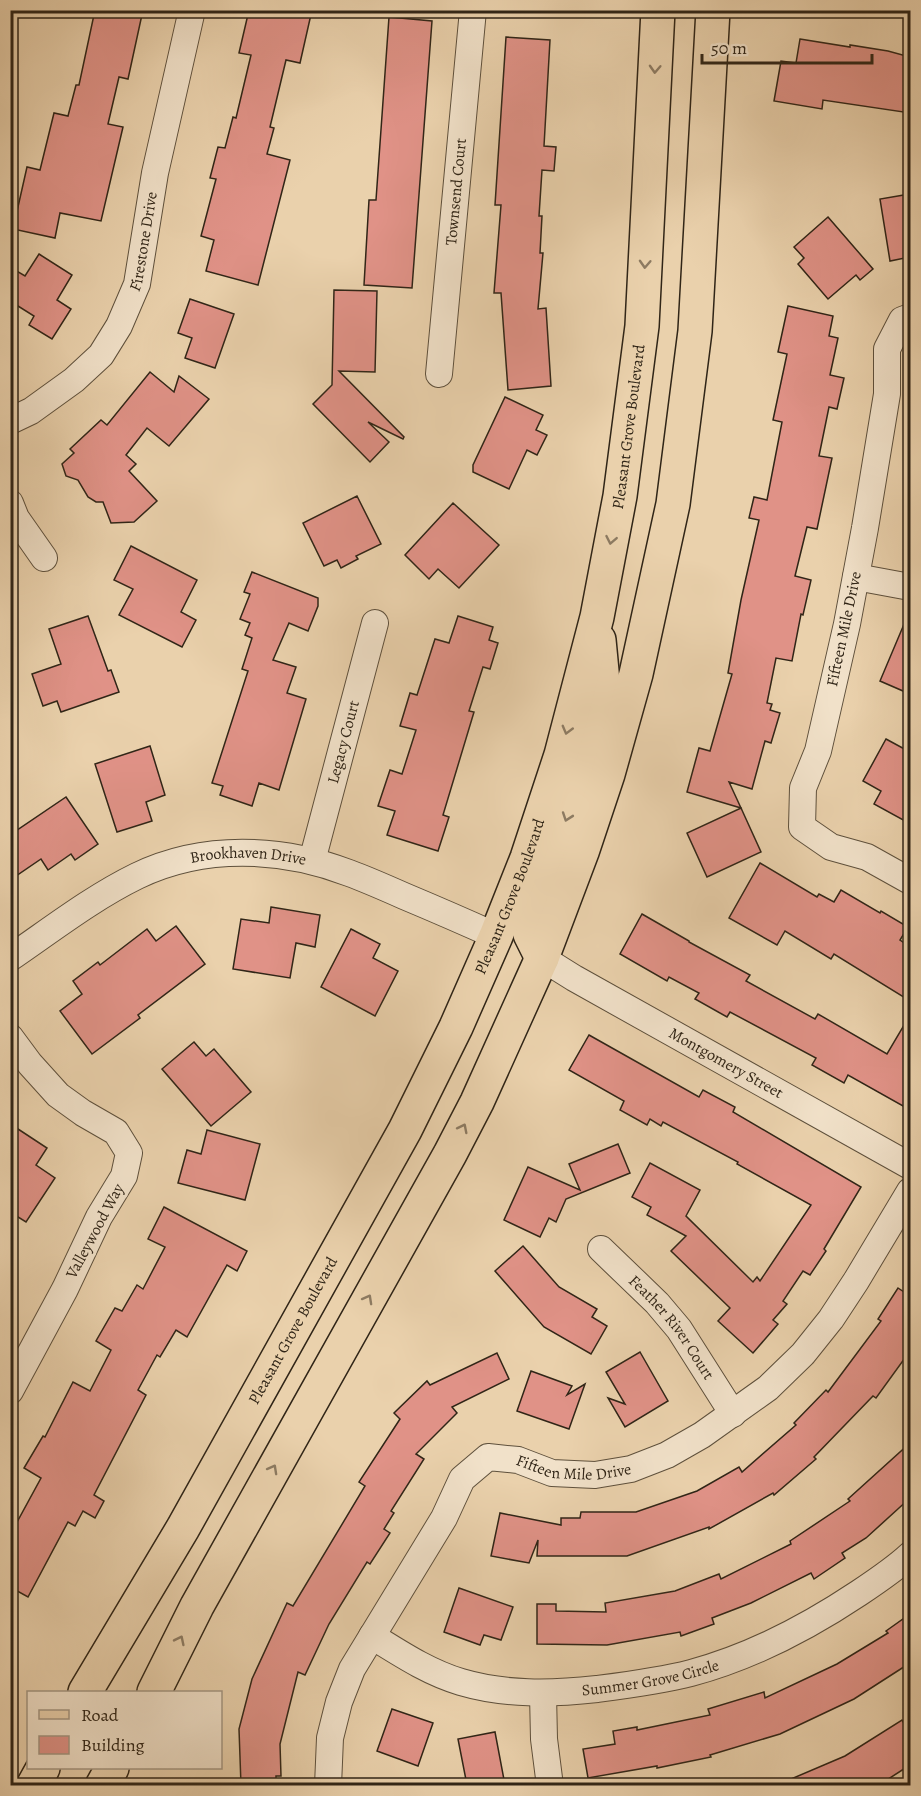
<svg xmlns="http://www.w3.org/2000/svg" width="921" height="1796" viewBox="0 0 921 1796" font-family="Alegreya,serif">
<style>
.building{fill:#e09287;stroke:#302517;stroke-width:1.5}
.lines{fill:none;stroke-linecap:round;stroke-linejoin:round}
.minor-casing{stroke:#5e503c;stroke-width:28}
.primary-casing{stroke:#302517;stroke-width:36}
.minor{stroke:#f1e1c9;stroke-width:26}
.primary{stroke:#ead1ac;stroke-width:33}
.oneway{stroke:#8d7b62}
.labels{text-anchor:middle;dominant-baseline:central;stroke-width:6;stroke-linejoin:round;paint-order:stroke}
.street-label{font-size:16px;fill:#302517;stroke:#f1e1c9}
</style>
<rect width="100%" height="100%" fill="#ead1ac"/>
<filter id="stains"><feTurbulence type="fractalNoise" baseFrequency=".00333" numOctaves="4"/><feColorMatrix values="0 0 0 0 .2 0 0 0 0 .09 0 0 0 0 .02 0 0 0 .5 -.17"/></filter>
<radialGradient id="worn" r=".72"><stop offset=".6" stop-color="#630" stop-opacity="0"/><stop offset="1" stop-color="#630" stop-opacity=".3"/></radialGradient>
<!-- building -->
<g class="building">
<path d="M95 10H143L128 79 119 77 108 124 123 127 101 221 60 213 55 238 13 229 27 167 40 170 54 113 68 116 76 85H79Z"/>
<path d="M249 10H312L300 63 286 60 270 127 274 128 267 154 290 160 258 285 206 271 214 240 201 236 216 179 210 178 218 147 225 148 233 117 236 118 251 55 239 53Z"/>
<path d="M389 17 432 21 412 288 364 285 369 200H376Z"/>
<path d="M506 37 550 40 544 146 556 147 554 171 542 170 539 216H542L540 253H543L538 309 546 308 551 386 508 390 501 293H494L501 205H495Z"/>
<path d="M800 39 850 47V45L888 51 910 57V113L823 100 822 109 774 101 781 61 796 63Z"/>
<path d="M910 194V257L890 261 880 199Z"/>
<path d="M828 217 873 269 860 280 856 275 828 299 798 264 804 258 794 247Z"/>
<path d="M39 254 72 275 57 300 71 309 52 339 29 325 34 316 10 301V267L25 276Z"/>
<path d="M334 290 377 291 375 372 339 371 404 437 403 439 368 422 389 442 370 462 313 404 332 385Z"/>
<path d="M190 299 234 314 215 368 185 358 192 338 178 333Z"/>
<path d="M788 306 833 316 829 336 838 338 830 375 844 378 837 409 829 407 819 456 832 458 817 529 807 527 795 576 811 580 803 615 801 614 792 661 776 658 767 703 772 704 770 710 780 713 771 743 765 741 752 789 729 782 741 808 687 792 699 748 710 751 732 674 728 673 741 600 759 520 749 518 754 497 767 500 782 422 773 420 787 354 778 352Z"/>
<path d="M150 372 174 392 179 376 209 399 169 446 147 428 126 455 136 464 129 471 157 501 134 522 111 523 103 502H96L88 497 78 480 66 476 62 464 74 453 70 449 101 420 107 425Z"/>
<path d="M505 397 543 415 536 430 547 435 537 455 527 450 509 489 473 472V465Z"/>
<path d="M357 496 381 544 356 556 358 559 341 568 337 560 324 566 303 523Z"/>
<path d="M453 503 499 545 459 588 438 569 429 579 405 555Z"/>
<path d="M131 546 197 580 181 612 196 620 182 647 119 615 133 589 114 580Z"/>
<path d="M252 572 318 598V606L308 631 289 623 273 660 296 667 287 693 306 699 279 790 259 783 252 806 220 795 223 786 212 783 248 671 242 669 252 638 245 635 250 623 240 619 250 594 244 592Z"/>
<path d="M910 610V694L880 681Z"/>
<path d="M88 616 108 671 111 670 119 692 61 712 57 701 43 706 32 674 61 664 49 629Z"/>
<path d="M458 616 493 627 489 640 498 643 490 669 483 667 469 711 474 712 443 815 449 817 438 851 387 835 395 811 378 806 390 770 402 774 416 730 400 726 410 693 417 695 435 639 449 643Z"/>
<path d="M886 739 910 752V810L905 821 874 804 881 791 863 781Z"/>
<path d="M150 746 165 795 146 802 152 821 117 832 95 764Z"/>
<path d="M66 797 98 844 75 860 71 854 48 870 41 859 10 880V835Z"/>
<path d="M741 808 761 852 707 877 687 833Z"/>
<path d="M760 863 817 897 819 894 834 902 841 890 880 913 881 911 908 927 900 940 910 947V1001L834 954 831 959 785 931 777 945 729 918Z"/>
<path d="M271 907 320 915 315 947 296 943 290 978 233 969 241 919 269 923Z"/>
<path d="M642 914 689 941V942L750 975 746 981 815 1019 818 1014 887 1054 910 1015V1093L903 1106 848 1075 844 1083 812 1065 816 1058 730 1012 727 1017 695 999 699 993 669 977 667 981 620 954Z"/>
<path d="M176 926 205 964 138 1015 140 1018 92 1054 60 1011 82 994 73 981 98 962 100 965 147 929 156 941Z"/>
<path d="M351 929 380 944 373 958 398 971 375 1016 321 987Z"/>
<path d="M589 1035 699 1097 703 1090 735 1107 733 1112 861 1187 824 1249 826 1251 810 1275 803 1271 783 1301 787 1304 773 1320 778 1324 753 1353 718 1321 730 1308 671 1251 686 1236 647 1215 651 1207 632 1197 650 1163 700 1190 686 1216 753 1282 757 1277 760 1281 811 1205 737 1164 738 1162 663 1122 661 1126 650 1119 647 1125 620 1110 624 1101 569 1070Z"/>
<path d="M194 1042 206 1056 214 1049 251 1092 211 1126 162 1069Z"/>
<path d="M18 1129 47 1148 36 1165 55 1178 26 1222 10 1212V1140Z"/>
<path d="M207 1130 260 1144 245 1200 178 1183 187 1150 201 1154Z"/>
<path d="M618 1144 630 1173 566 1199 556 1222 549 1218 540 1237 504 1220 528 1167 580 1190 569 1164Z"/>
<path d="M164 1207 247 1251 237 1271 227 1265 187 1337 176 1330 160 1357 157 1355 138 1390 146 1395 94 1495 104 1501 95 1518 83 1511 75 1526 68 1522 28 1597 10 1587V1535L41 1478 24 1468 43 1436 45 1437 73 1382 90 1391 111 1350 96 1341 115 1308 122 1311 137 1285 143 1289 165 1247 148 1239Z"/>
<path d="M523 1246 559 1287 597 1309 592 1317 607 1326 591 1354 544 1327 495 1271Z"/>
<path d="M898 1288 910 1296V1351L876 1398 873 1396 814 1457 816 1459 774 1495 773 1493 709 1529V1527L627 1556H537L538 1540 529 1563 491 1556 500 1513 561 1525V1518H580L581 1512H636L697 1491 739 1467 742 1472 796 1425 794 1423 826 1390 828 1392 881 1321 878 1319Z"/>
<path d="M640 1352 668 1401 625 1427 608 1398 625 1404 606 1372Z"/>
<path d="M497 1353 509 1379 452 1407 457 1413 416 1454 424 1459 391 1511 394 1513 384 1529 390 1533 370 1564 367 1562 329 1624 305 1675 298 1672 280 1744 281 1776H276V1785H241L239 1729 252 1679 287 1603 293 1606 365 1486 359 1482 400 1419 394 1413 427 1381 430 1385Z"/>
<path d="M531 1371 572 1386 567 1395 585 1384 569 1429 517 1411Z"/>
<path d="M910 1443V1498L866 1538 842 1553 845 1558 814 1579 811 1573 751 1603 712 1618 714 1624 681 1636 680 1632 607 1645 537 1644V1604H556V1611L606 1612 605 1603 675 1591 719 1574 721 1579 791 1544 790 1541 850 1501 848 1499Z"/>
<path d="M459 1588 513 1607 501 1640 484 1635 480 1645 444 1632Z"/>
<path d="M910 1614V1663L854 1699 780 1734 710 1755 711 1757 657 1768V1766L588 1778 583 1749 615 1744 613 1731 637 1727V1730L710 1715 708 1709 764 1692 765 1698 837 1664 888 1633 886 1631Z"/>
<path d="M392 1709 433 1723 418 1766 377 1751Z"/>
<path d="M902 1720 910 1735V1765L879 1785H777L845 1756Z"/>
<path d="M495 1732 505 1785H467L458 1739Z"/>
</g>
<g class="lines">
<defs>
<g id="minor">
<path d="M910 317 902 320 887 349V394L865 528 847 624 818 751 803 788 802 827 831 847 867 857 910 881"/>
<path id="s1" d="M439 374 473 10"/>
<path id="s2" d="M10 421 31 411 74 380 101 355 119 326 137 284 155 173 192 10"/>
<path d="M10 503 16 518 44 558"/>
<path d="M856 577 910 587"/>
<path id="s3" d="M312 861 375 623"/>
<path id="s4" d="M10 958C51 930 92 898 137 876 203 844 281 847 349 873 368 880 386 888 404 896 435 909 465 922 496 936"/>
<path id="s5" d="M542 958 574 978 910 1166"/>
<path d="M10 1037 30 1064 58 1095 83 1113 116 1132 129 1153 124 1176 99 1217 65 1289 10 1391"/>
<path id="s6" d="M601 1249 657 1303 679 1329 733 1414"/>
<path id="s7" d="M372 1636C401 1654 428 1672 461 1682 505 1695 551 1694 597 1689 628 1685 660 1681 691 1673 751 1657 808 1627 859 1593 877 1581 895 1569 910 1555"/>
<path d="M543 1694 544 1739 550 1786"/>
<path id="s8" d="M328 1786 330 1738 339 1702 352 1669 444 1518 462 1479 488 1457 518 1460 552 1473 595 1475 631 1469 667 1455 702 1435 768 1388 803 1354 831 1319 856 1281 910 1191"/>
</g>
<g id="primary">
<path d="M542 958 530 934 533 913 573 798 604 692 599 640"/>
<path id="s9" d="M85 1692 183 1528 405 1130 456 1027 496 936 527 858 561 755 597 617 620 496 642 326 658 10"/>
<path d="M154 1692 197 1606 450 1154 477 1102 542 958 582 852 608 774 636 674 673 504 695 331 713 10"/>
<path d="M33 1786 43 1768"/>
<path d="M102 1786 112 1768"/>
</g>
</defs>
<!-- minor casing -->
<use href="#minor" class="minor-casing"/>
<!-- primary casing -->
<use href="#primary" class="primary-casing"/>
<!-- minor -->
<use href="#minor" class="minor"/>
<!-- primary -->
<use href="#primary" class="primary"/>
</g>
<!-- one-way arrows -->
<defs><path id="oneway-chevron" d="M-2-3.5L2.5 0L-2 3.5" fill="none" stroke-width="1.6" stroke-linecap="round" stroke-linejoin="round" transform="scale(1.5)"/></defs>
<g class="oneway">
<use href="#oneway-chevron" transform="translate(655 69) rotate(93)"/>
<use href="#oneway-chevron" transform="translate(645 264) rotate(93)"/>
<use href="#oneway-chevron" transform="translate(611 540) rotate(101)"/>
<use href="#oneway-chevron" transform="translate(567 730) rotate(105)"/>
<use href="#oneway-chevron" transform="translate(567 817) rotate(109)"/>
<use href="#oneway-chevron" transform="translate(463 1128) rotate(-63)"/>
<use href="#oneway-chevron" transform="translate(368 1299) rotate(-61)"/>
<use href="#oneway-chevron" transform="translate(273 1469) rotate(-61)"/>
<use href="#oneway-chevron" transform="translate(180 1640) rotate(-64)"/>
</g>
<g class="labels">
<!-- street labels -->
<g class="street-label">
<text stroke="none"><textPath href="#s1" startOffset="183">Townsend Court</textPath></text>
<text stroke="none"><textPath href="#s2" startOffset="236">Firestone Drive</textPath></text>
<text stroke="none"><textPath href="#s9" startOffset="1389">Pleasant Grove Boulevard</textPath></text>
<text transform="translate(844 629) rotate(-78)">Fifteen Mile Drive</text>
<text stroke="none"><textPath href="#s3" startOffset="123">Legacy Court</textPath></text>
<text stroke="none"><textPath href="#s4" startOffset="266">Brookhaven Drive</textPath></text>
<text stroke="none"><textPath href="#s9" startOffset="903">Pleasant Grove Boulevard</textPath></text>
<text stroke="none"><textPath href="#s5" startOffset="212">Montgomery Street</textPath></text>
<text transform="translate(95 1231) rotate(-62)">Valleywood Way</text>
<text stroke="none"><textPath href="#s6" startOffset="106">Feather River Court</textPath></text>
<text stroke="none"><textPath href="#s9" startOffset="417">Pleasant Grove Boulevard</textPath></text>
<text stroke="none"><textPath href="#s8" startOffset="462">Fifteen Mile Drive</textPath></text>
<text stroke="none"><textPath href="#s7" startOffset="292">Summer Grove Circle</textPath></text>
</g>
</g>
<!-- margin -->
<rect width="921" height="1796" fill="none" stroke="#ead1ac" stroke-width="36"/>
<rect x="12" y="12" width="897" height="1772" fill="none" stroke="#302517" stroke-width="3"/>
<rect x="18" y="18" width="885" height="1760" fill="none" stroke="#302517" stroke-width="1.5"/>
<!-- legend -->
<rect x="27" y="1691" width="195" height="78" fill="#f1e1c9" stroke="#a49682" stroke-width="1.5"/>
<rect x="39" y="1710" width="30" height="9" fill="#ead1ac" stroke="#a49682" stroke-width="1.5"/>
<text x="81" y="1721" font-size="18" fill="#302517">Road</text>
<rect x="39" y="1736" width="30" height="18" fill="#e09287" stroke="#a49682" stroke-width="1.5"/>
<text x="81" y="1751" font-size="18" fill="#302517">Building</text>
<!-- scale -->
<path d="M702 54v9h170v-9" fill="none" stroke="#302517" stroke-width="3"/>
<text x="711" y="54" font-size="18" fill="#302517" stroke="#f1e1c9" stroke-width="4.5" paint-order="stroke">50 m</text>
<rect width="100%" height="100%" filter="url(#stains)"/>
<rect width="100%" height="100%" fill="url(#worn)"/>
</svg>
